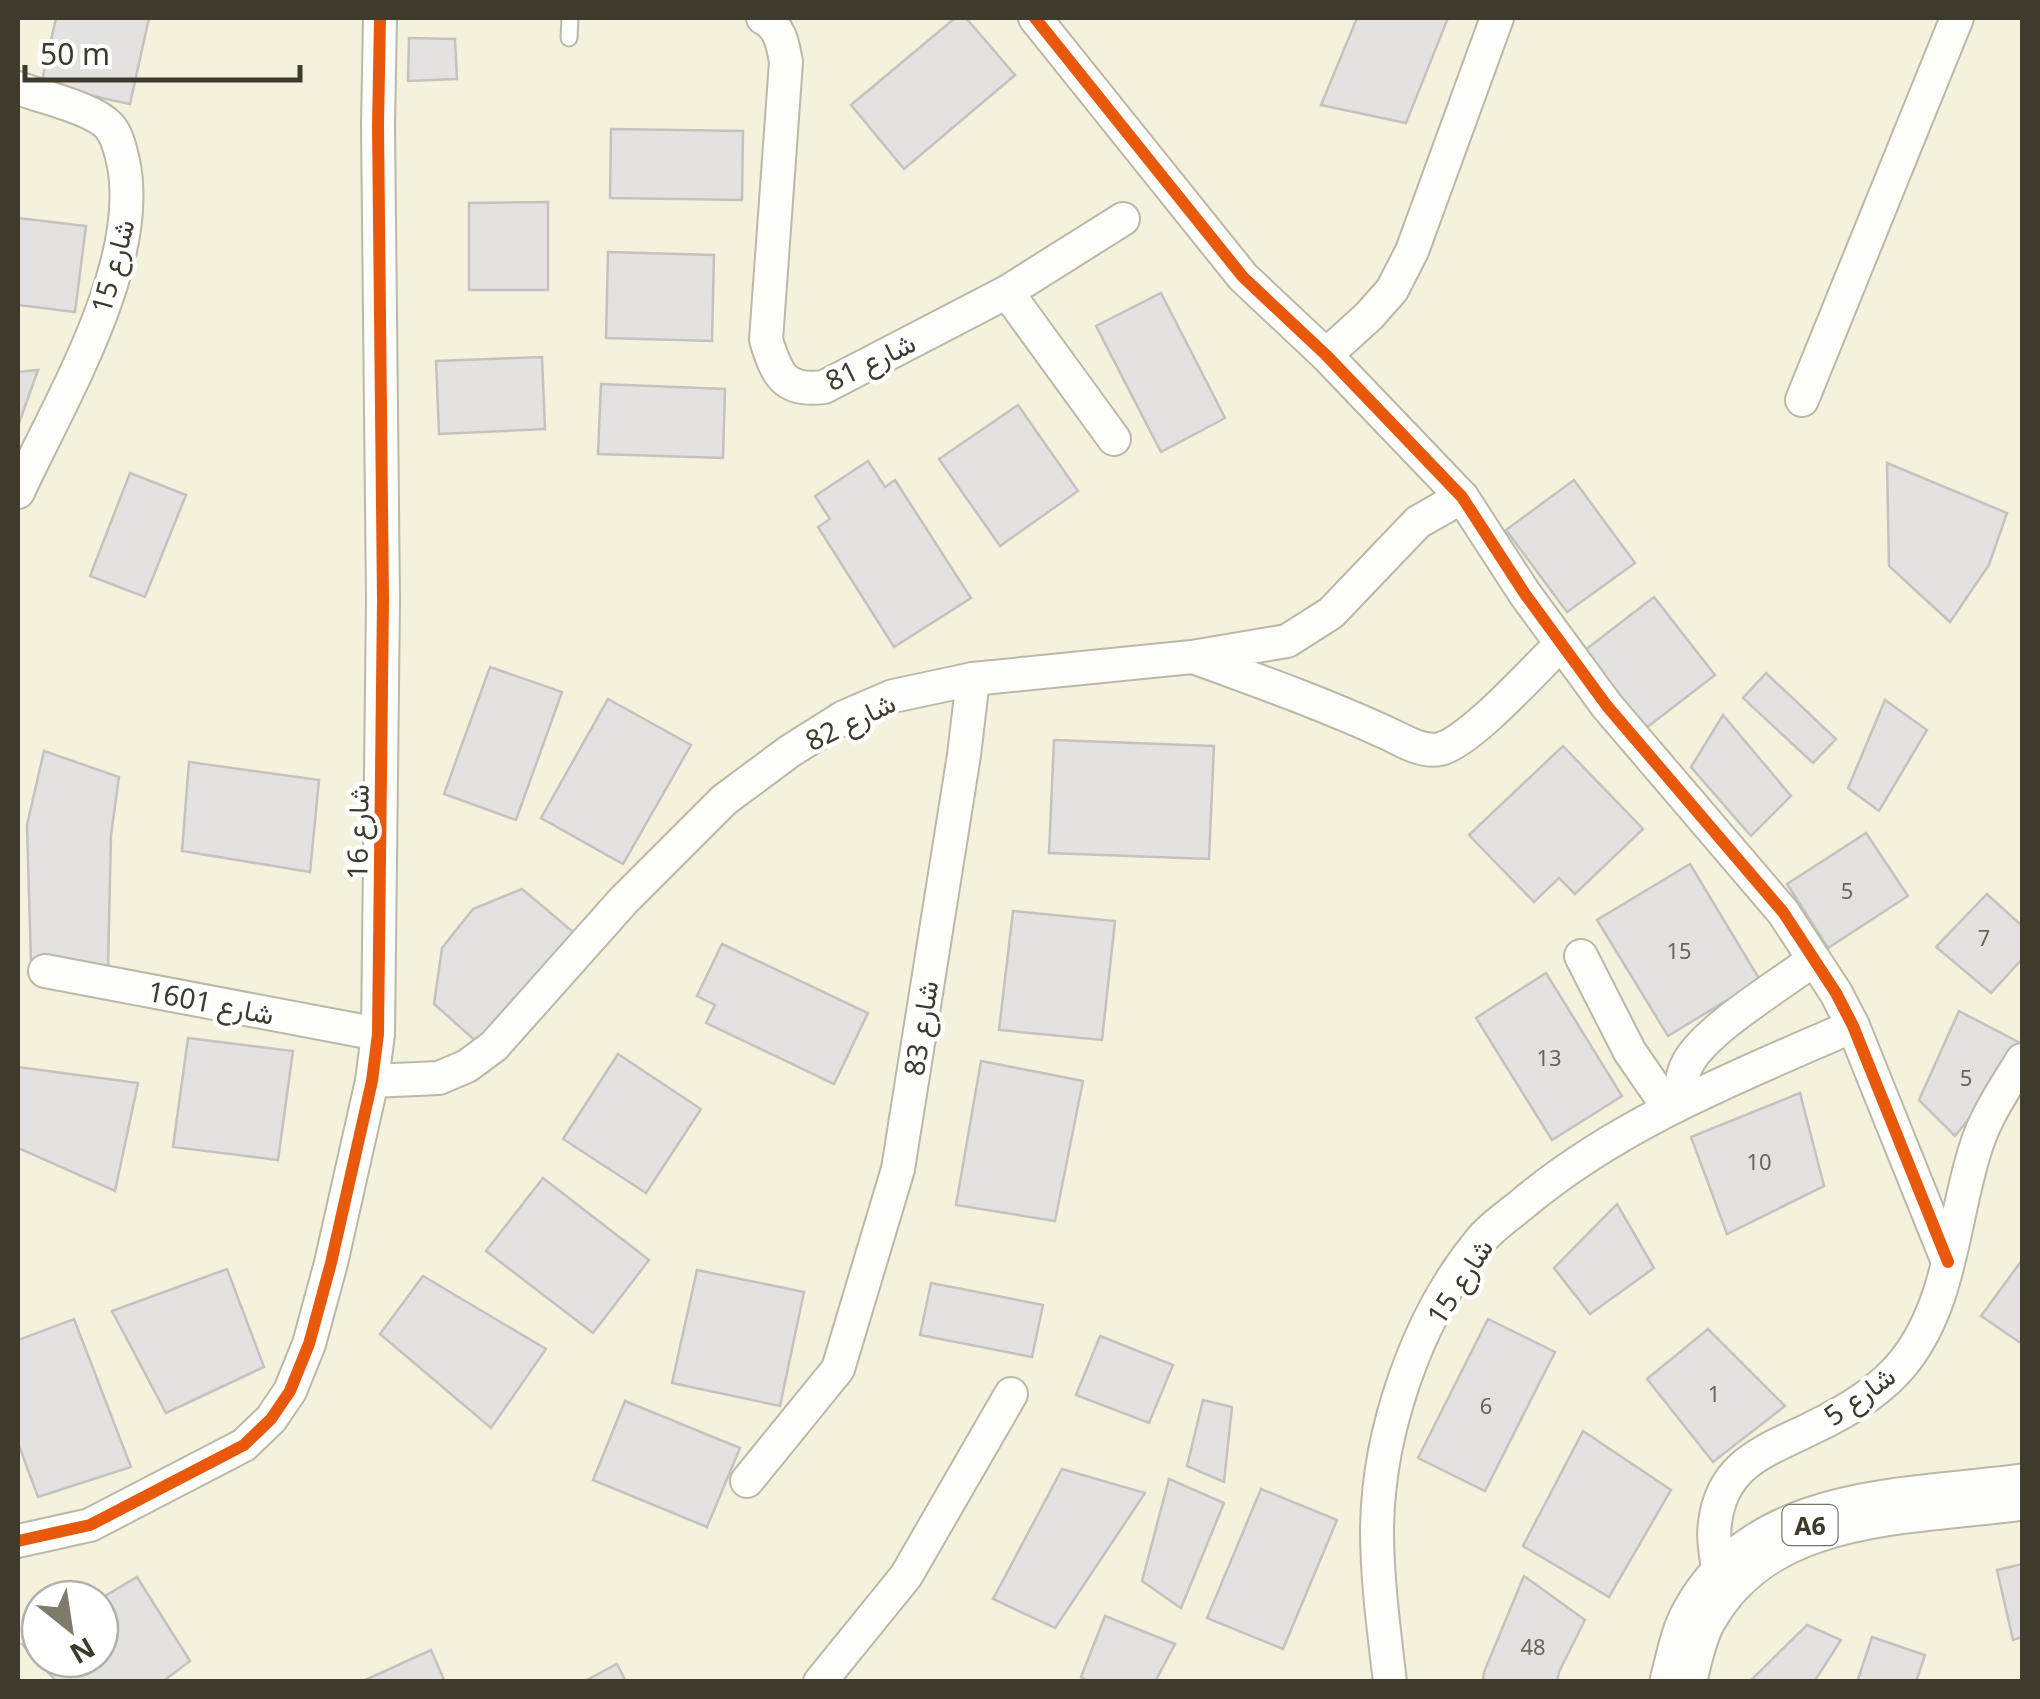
<svg xmlns="http://www.w3.org/2000/svg" width="2040" height="1699" viewBox="0 0 2040 1699" font-family="'Noto Sans',Vazirmatn,sans-serif">
<style>
.building{fill:#e4e2e0;stroke:#c4c2bf;stroke-width:2.5}
.lines{fill:none;stroke-linecap:round;stroke-linejoin:round}
.lane-casing{stroke:#bbb8a9;stroke-width:19}
.street-casing{stroke:#bbb8a9;stroke-width:36}
.highway-casing{stroke:#bbb8a9;stroke-width:59}
.lane{stroke:#fdfdfa;stroke-width:15}
.street{stroke:#fdfdfa;stroke-width:32}
.highway{stroke:#fdfdfa;stroke-width:55}
.cycleway-casing{stroke:#fff;stroke-width:19}
.cycleway{stroke:#e8590c;stroke-width:12}
.labels{text-anchor:middle;dominant-baseline:central;stroke-width:9;stroke-linejoin:round;paint-order:stroke}
.number-label{font-size:22px;fill:#686559}
.shield{fill:#fff;stroke:#78766b;stroke-width:2.5}
.shield-label{font-size:25px;font-weight:bold;fill:#3e3b2c}
.street-label{font-size:28px;fill:#3e3b2c;stroke:#fff}
</style>
<rect width="100%" height="100%" fill="#f4f1dd"/>
<!-- building -->
<g class="building">
<path d="M56 18H149L130 104 41 85Z"/>
<path d="M955 18H966L1015 75 904 169 851 105Z"/>
<path d="M1357 18H1448L1406 123 1321 105Z"/>
<path d="M409 38 455 39 457 79 408 81Z"/>
<path d="M611 129 743 131 742 200 610 198Z"/>
<path d="M548 202V290H469V203Z"/>
<path d="M18 218 86 226 75 312 18 305Z"/>
<path d="M608 252 714 255 712 341 606 338Z"/>
<path d="M1161 293 1225 418 1161 452 1096 326Z"/>
<path d="M542 357 545 429 439 434 436 361Z"/>
<path d="M38 370 18 426V372Z"/>
<path d="M601 384 725 389 723 458 598 454Z"/>
<path d="M1018 405 1078 491 1000 546 939 459Z"/>
<path d="M868 461 885 487 895 480 971 598 894 647 818 527 830 519 815 496Z"/>
<path d="M1887 463 2007 513 1989 565 1950 622 1889 566Z"/>
<path d="M130 473 186 495 145 597 90 576Z"/>
<path d="M1574 480 1635 563 1567 612 1506 530Z"/>
<path d="M1654 597 1715 675 1641 732 1580 654Z"/>
<path d="M490 667 562 692 516 820 444 794Z"/>
<path d="M1766 673 1836 739 1813 763 1743 698Z"/>
<path d="M608 699 691 745 623 864 541 818Z"/>
<path d="M1885 700 1927 730 1879 811 1848 788Z"/>
<path d="M1723 715 1791 796 1751 836 1691 767Z"/>
<path d="M1054 740 1214 746 1209 859 1049 853Z"/>
<path d="M1563 746 1643 829 1575 894 1559 878 1534 902 1469 835Z"/>
<path d="M44 751 119 777 111 835 108 967 31 962 27 825Z"/>
<path d="M189 762 319 780 310 872 182 851Z"/>
<path d="M1866 833 1908 896 1828 948 1787 884Z"/>
<path d="M1690 864 1760 980 1668 1036 1597 920Z"/>
<path d="M522 889 578 936 478 1043 434 1004 442 948 473 909Z"/>
<path d="M1987 894 2022 926V959L1991 993 1936 947Z"/>
<path d="M1013 911 1115 921 1102 1040 999 1030Z"/>
<path d="M722 944 868 1013 834 1084 706 1023 715 1005 697 996Z"/>
<path d="M1546 973 1622 1096 1552 1140 1476 1018Z"/>
<path d="M1959 1011 2022 1044V1053L1955 1136 1919 1100Z"/>
<path d="M188 1038 293 1051 278 1160 173 1147Z"/>
<path d="M618 1054 701 1109 646 1193 563 1139Z"/>
<path d="M981 1061 1083 1081 1055 1221 956 1205Z"/>
<path d="M18 1067 138 1083 115 1191 18 1148Z"/>
<path d="M1800 1093 1824 1186 1727 1234 1691 1137Z"/>
<path d="M543 1178 649 1260 593 1333 486 1251Z"/>
<path d="M1617 1204 1654 1268 1590 1314 1554 1268Z"/>
<path d="M2022 1260V1344L1981 1316Z"/>
<path d="M227 1269 264 1367 166 1413 112 1311Z"/>
<path d="M697 1270 804 1292 780 1406 672 1383Z"/>
<path d="M423 1276 546 1349 491 1428 380 1334Z"/>
<path d="M931 1283 1043 1305 1032 1357 920 1335Z"/>
<path d="M74 1319 131 1467 38 1497 18 1443V1340Z"/>
<path d="M1488 1319 1555 1352 1485 1491 1418 1458Z"/>
<path d="M1708 1329 1785 1406 1713 1462 1647 1379Z"/>
<path d="M1100 1336 1173 1365 1149 1423 1076 1395Z"/>
<path d="M1203 1400 1232 1407 1224 1482 1187 1466Z"/>
<path d="M625 1401 740 1448 707 1527 593 1480Z"/>
<path d="M1583 1431 1671 1490 1609 1597 1523 1546Z"/>
<path d="M1062 1469 1145 1493 1055 1628 993 1599Z"/>
<path d="M1169 1479 1224 1503 1181 1608 1142 1581Z"/>
<path d="M1261 1489 1337 1520 1283 1649 1207 1618Z"/>
<path d="M2022 1564V1637L2013 1640 1997 1570Z"/>
<path d="M1524 1576 1585 1620 1559 1672 1557 1682H1483L1484 1672Z"/>
<path d="M137 1577 190 1661 162 1682H57L22 1644 40 1634V1659H100V1599Z"/>
<path d="M1105 1616 1175 1644 1155 1682H1089L1081 1677Z"/>
<path d="M1807 1625 1841 1640 1814 1682H1749Z"/>
<path d="M1872 1637 1925 1655 1916 1682H1857Z"/>
<path d="M431 1650 445 1682H361Z"/>
<path d="M617 1664 626 1682H583Z"/>
</g>
<g class="lines">
<defs>
<path id="lane" d="M569 38 570 18"/>
<g id="street">
<path d="M763 18C780 26 783 45 786 62L766 340C777 375 784 392 824 387L1007 292 1123 219"/>
<path d="M1035 18 1243 277 1326 355 1462 497 1525 594 1607 706 1783 912 1836 993 1853 1026 1948 1262"/>
<path d="M18 88C41 97 93 108 109 126 118 136 120 149 123 161 145 262 60 401 18 492"/>
<path d="M1007 292 1114 439"/>
<path d="M1326 355 1369 316 1392 290 1412 251 1497 18"/>
<path d="M1802 400 1957 18"/>
<path d="M1196 658C1262 682 1326 705 1389 734 1404 741 1423 753 1440 749 1470 742 1536 668 1561 644"/>
<path d="M1581 956 1630 1052 1668 1107"/>
<path d="M45 971 378 1034"/>
<path d="M372 1081 439 1078 467 1066 494 1046 623 901 724 800 790 751 844 717 893 696 973 679 1192 657 1287 641 1331 613 1418 522 1462 497"/>
<path d="M1681 1101C1681 1088 1681 1075 1688 1063 1706 1029 1779 986 1813 960"/>
<path d="M747 1481 838 1369 898 1169 964 755 973 679"/>
<path d="M18 1541 90 1525 244 1445 271 1419 290 1391 309 1344 331 1263 372 1081 378 1034 383 600 378 125 380 18"/>
<path d="M1720 1583C1718 1564 1712 1541 1715 1523 1722 1463 1766 1451 1812 1428 1846 1412 1881 1391 1904 1362 1952 1302 1953 1217 1976 1147 1986 1115 2005 1088 2022 1060"/>
<path d="M820 1682 906 1576 1011 1394"/>
<path d="M1390 1682C1384 1631 1377 1580 1377 1530 1378 1432 1417 1317 1480 1241 1492 1226 1511 1214 1526 1201 1623 1121 1739 1076 1853 1026"/>
</g>
<path id="highway" d="M1678 1682C1684 1660 1688 1635 1699 1616 1763 1500 1909 1508 2022 1492"/>
</defs>
<!-- lane casing -->
<use href="#lane" class="lane-casing"/>
<!-- street casing -->
<use href="#street" class="street-casing"/>
<!-- highway casing -->
<use href="#highway" class="highway-casing"/>
<!-- lane -->
<use href="#lane" class="lane"/>
<!-- street -->
<use href="#street" class="street"/>
<!-- highway -->
<use href="#highway" class="highway"/>
<defs>
<g id="cycleway">
<path d="M1035 18 1243 277 1326 355 1462 497 1525 594 1607 706 1783 912 1836 993 1853 1026 1948 1262"/>
<path d="M18 1541 90 1525 244 1445 271 1419 290 1391 309 1344 331 1263 372 1081 378 1034 383 600 378 125 380 18"/>
</g>
</defs>
<!-- cycleway casing -->
<use href="#cycleway" class="cycleway-casing"/>
<!-- cycleway -->
<use href="#cycleway" class="cycleway"/>
</g>
<g class="labels">
<!-- number labels -->
<g class="number-label">
<text x="1847" y="890">5</text>
<text x="1984" y="937">7</text>
<text x="1679" y="950">15</text>
<text x="1549" y="1057">13</text>
<text x="1966" y="1077">5</text>
<text x="1759" y="1161">10</text>
<text x="1714" y="1393">1</text>
<text x="1486" y="1405">6</text>
<text x="1533" y="1646">48</text>
</g>
<!-- shield labels -->
<rect class="shield" x="1782.5" y="1505" width="55" height="40" rx="8"/>
<g class="shield-label">
<text x="1810" y="1525">A6</text>
</g>
<!-- street labels -->
<g class="street-label">
<text transform="translate(112 266) rotate(-75)">شارع 15</text>
<text transform="translate(870 361) rotate(-26)">شارع 81</text>
<text transform="translate(850 721) rotate(-26)">شارع 82</text>
<text transform="translate(357 832) rotate(-89)">شارع 16</text>
<text transform="translate(211 1002) rotate(11)">شارع 1601</text>
<text transform="translate(920 1028) rotate(-81)">شارع 83</text>
<text transform="translate(1459 1281) rotate(-57)">شارع 15</text>
<text transform="translate(1859 1395) rotate(-36)">شارع 5</text>
</g>
</g>
<!-- border -->
<rect width="2040" height="1699" fill="none" stroke="#3e3b2c" stroke-width="40"/>
<!-- north arrow -->
<g transform="translate(70 1629) rotate(150)"><circle r="48" fill="#ffffff" stroke="#b2b1ab" stroke-width="2.5"/>
<path d="M0-8L18 38L0 25L-18 38Z" fill="#7e7b6a"/>
<text y="-15" font-size="28" font-weight="bold" text-anchor="middle" fill="#3e3b2c">N</text>
</g>
<!-- scale -->
<path d="M25 65v15h275v-15" fill="none" stroke="#3e3b2c" stroke-width="5"/>
<text x="40" y="65" font-size="30" fill="#3e3b2c" stroke="#ffffff" stroke-width="8" paint-order="stroke">50 m</text>
</svg>
